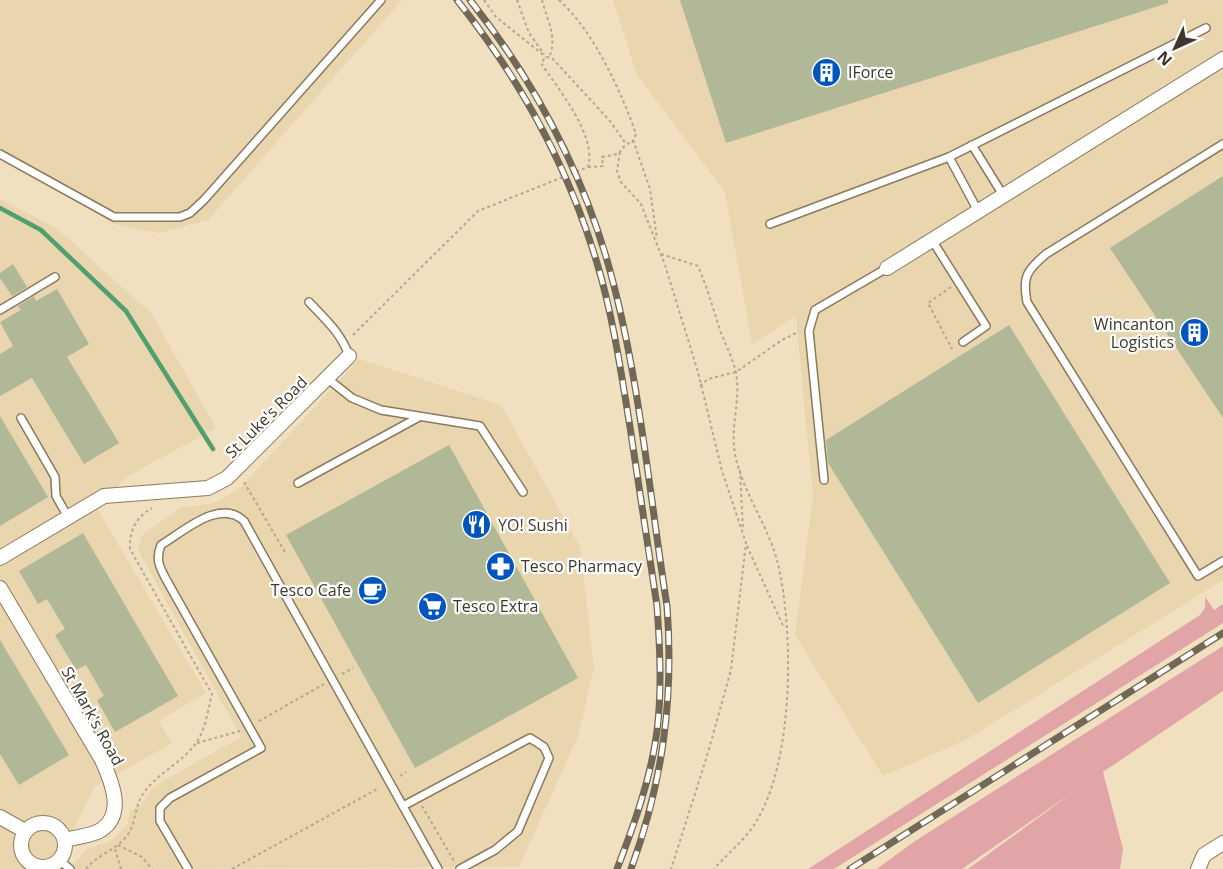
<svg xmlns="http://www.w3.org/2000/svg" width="1223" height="869" viewBox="0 0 1223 869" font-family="'Open Sans',sans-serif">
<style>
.built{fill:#e9d5ae}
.green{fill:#e1a4a7}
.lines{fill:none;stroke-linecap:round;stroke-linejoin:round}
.stream{stroke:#519f6e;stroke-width:4.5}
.building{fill:#b0b898}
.lane-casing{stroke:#897b5d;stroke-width:10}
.street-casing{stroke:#897b5d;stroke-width:16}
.path{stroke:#b3a78d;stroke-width:2;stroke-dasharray:3 3;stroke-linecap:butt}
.lane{stroke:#fff;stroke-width:7}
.street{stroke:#fff;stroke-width:14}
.rail-casing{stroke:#716855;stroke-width:7}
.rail{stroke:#fff;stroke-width:4.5;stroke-dasharray:14;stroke-linecap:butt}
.labels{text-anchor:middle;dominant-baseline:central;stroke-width:4.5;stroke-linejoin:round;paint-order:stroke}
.poi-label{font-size:16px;fill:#3e382b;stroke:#fff;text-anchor:start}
.street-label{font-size:16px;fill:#3e382b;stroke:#fff}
</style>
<rect width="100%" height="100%" fill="#f0e0c0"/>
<!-- built -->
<g class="built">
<path d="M0 0H402L208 220 159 233 114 224 51 181 0 156Z"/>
<path d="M613 0H1223V580L964 741 883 776 795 635 813 497 796 316 752 344 725 192 637 75Z"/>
<path d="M0 199 56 228 151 313 216 428 126 477 97 509 206 693 158 721 172 743 94 787 55 869H0Z"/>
<path d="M359 359 501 405 580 547 594 668 578 736 519 867 69 869 87 849 111 841 121 832 128 823 130 811 142 804 150 791 160 783 241 737 138 550 142 535 180 508 213 503 239 489Z"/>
</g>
<!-- green -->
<g class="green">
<path d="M1205 597 1214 610 1223 604V623L834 869H808L1200 615 1205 608Z"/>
<path d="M1223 646V691L1103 772 1123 849 1120 869H968L1076 790 962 869H877L915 841Z"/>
</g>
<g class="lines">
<!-- stream -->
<path class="stream" d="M0 208 41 230 126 311 213 449"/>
</g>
<!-- building -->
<g class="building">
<path d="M680 0H1168V3L726 143Z"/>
<path d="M1223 176V418L1110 248Z"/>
<path d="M13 264 27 287 12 296 0 278V273Z"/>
<path d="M57 289 89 344 67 357 119 443 84 464 32 378 0 396V354L13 346 0 322 21 310 18 306 34 296 36 301Z"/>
<path d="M1009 325 1170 583 978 703 828 463 826 440Z"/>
<path d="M0 416 48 497 0 526Z"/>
<path d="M449 445 578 678 415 768 286 535Z"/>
<path d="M83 533 178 696 115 732 97 700 104 696 86 665 76 670 55 635 65 629 47 599 38 604 19 571Z"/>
<path d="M0 640 69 755 19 785 0 754Z"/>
</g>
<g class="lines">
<defs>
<g id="lane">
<path d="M1223 144 1046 254C1027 270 1022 277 1027 302L1198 576 1223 561"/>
<path d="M972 145 1003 195"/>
<path d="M0 154 114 217H180L190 213 204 200 381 0"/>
<path d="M949 157 978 211"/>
<path d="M770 224 949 157 1206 28"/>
<path d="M932 240 986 326 963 342"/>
<path d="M309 302C325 319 342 334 349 356"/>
<path d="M0 310 55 277"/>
<path d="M328 379 352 398 381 410 480 426 523 492"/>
<path d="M21 418 55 477 56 496 68 517"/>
<path d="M824 480 809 331 815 310 887 268"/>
<path d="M298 483 419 417"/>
<path d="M403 806 530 738 544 747 549 758 518 831 495 850 460 869"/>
<path d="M59 860 70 869"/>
<path d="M188 869 160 821V808L170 798 261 748 167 581C160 568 155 560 161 545 184 531 220 498 244 521L438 869"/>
</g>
<g id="street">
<path d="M887 268 1223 59"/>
<path d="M0 558 104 496 208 488 227 478 349 356"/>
<path d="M0 588 102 760C111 780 126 814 101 830 92 836 75 837 65 840"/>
<path d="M0 817 25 831"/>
<circle cx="43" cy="845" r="22"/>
<path d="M1198 869 1204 855 1223 843"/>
</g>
</defs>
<!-- lane casing -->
<use href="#lane" class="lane-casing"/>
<!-- street casing -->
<use href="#street" class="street-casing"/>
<!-- path -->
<g class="path">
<path d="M484 0 496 17 546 57"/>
<path d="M517 0 529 33 544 54"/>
<path d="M542 0C547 20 558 38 549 57"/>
<path d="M559 0C593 30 621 91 636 134L632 143 626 144 618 154 602 157 603 166 589 167"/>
<path d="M633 140 650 189 657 239"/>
<path d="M620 152 617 171 621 182 641 204 665 265 698 372 722 471 746 543 731 670 707 756 671 869"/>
<path d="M661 254 698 266C707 287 713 308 720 330 725 344 733 358 736 373 741 400 730 426 735 454 742 492 769 526 778 564 794 633 794 760 756 822 746 839 727 854 714 869"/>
<path d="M951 287 928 303 952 349"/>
<path d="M353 335 478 211 588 167C597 135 558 89 541 63L546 57 552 58 610 121 626 144"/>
<path d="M700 386 708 379 736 372 782 340 798 332"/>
<path d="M740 470 743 530"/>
<path d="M244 482 286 554"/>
<path d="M747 546 784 628"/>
<path d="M342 674 353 668"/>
<path d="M259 721 324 684"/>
<path d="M197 743 240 731"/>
<path d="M400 776 406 772"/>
<path d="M422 806 454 861"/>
<path d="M118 845 142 857 152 869"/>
<path d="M115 849 121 869"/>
<path d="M86 869C97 855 114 851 126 837 136 826 134 807 143 794 157 773 182 763 196 743 206 729 208 709 212 694L130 549C129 531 136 517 152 508"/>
<path d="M232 869 379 788"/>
</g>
<!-- lane -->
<use href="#lane" class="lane"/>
<!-- street -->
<use href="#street" class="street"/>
<defs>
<g id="rail">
<path d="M457 0C520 79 568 166 597 263 613 316 621 372 630 427 639 487 648 547 657 606 660 648 662 690 657 731 651 778 634 825 617 869"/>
<path d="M470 0C531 77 579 165 607 260 639 371 649 492 667 606 674 698 663 781 631 869"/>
<path d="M850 869 1223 633"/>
</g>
</defs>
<!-- rail casing -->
<use href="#rail" class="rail-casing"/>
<!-- rail -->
<use href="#rail" class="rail"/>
</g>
<!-- icons -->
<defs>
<symbol id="building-disc" viewBox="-11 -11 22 22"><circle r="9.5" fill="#0055bf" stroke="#fff"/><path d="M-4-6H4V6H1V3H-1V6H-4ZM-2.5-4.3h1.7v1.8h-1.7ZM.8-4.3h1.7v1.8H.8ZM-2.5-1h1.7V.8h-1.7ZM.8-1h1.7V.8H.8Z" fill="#fff"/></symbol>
<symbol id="restaurant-disc" viewBox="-11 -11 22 22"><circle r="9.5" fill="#0055bf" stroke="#fff"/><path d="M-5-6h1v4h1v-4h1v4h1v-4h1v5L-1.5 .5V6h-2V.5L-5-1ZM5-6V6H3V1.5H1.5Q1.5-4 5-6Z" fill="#fff"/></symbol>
<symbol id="pharmacy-disc" viewBox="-11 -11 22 22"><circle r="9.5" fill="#0055bf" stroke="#fff"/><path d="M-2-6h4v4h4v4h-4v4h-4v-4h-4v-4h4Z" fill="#fff"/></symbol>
<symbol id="cafe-disc" viewBox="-11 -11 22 22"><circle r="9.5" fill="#0055bf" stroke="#fff"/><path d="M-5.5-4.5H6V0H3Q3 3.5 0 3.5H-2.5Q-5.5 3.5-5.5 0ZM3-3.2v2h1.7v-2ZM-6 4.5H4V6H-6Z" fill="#fff"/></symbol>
<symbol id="supermarket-disc" viewBox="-11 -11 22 22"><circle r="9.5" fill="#0055bf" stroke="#fff"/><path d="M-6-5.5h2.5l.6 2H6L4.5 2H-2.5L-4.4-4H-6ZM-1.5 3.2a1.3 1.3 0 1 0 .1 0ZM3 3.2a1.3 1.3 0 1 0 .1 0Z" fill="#fff"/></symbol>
</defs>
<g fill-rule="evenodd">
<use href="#building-disc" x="810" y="56" width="33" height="33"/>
<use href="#building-disc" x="1178" y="316" width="33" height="33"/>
<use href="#restaurant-disc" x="460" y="508" width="33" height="33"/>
<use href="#pharmacy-disc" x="484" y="550" width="33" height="33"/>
<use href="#cafe-disc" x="356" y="574" width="33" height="33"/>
<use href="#supermarket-disc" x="416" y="590" width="33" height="33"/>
</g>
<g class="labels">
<!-- poi labels -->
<g class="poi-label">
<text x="848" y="72">IForce</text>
<text x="1174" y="324" text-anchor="end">Wincanton<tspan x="1174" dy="18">Logistics</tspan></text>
<text x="498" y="525">YO! Sushi</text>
<text x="521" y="566">Tesco Pharmacy</text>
<text x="351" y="590" text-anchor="end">Tesco Cafe</text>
<text x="453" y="606">Tesco Extra</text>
</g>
<!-- street labels -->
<g class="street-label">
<text transform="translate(266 417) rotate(-45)">St Luke's Road</text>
<text transform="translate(93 716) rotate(61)">St Mark's Road</text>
</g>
</g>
<!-- north arrow -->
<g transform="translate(1175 48) rotate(225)" stroke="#ffffff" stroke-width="4.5" paint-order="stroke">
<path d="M0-4.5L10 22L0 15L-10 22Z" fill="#3e382b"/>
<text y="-9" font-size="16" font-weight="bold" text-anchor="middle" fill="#3e382b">N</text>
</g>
</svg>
